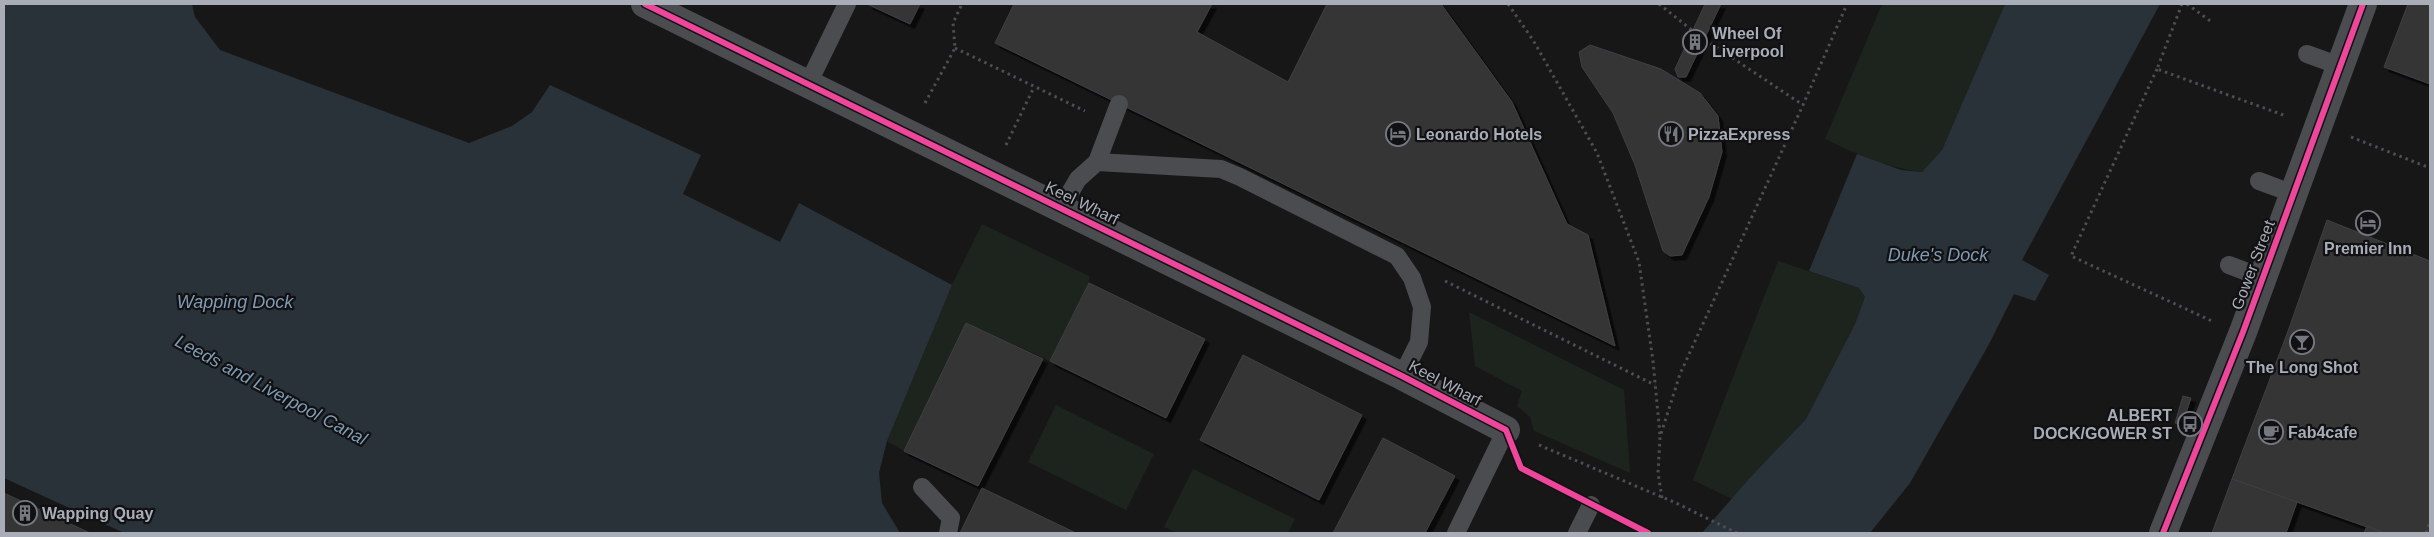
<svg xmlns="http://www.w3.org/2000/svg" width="2434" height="537" viewBox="0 0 2434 537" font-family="Arial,sans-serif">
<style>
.green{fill:#1d241e}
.water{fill:#2a3239}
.building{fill:#353536;stroke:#3f4043;filter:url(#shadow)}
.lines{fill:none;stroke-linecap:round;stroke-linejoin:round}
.path{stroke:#4d4e52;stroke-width:3;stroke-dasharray:2.5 4;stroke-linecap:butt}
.service{stroke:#4b4c50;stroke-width:18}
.minor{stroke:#4b4c50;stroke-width:28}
.cycleway-casing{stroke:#111113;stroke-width:9}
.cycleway{stroke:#ed469a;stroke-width:6}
.labels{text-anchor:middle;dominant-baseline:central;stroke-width:4.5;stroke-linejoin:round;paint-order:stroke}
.poi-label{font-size:16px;font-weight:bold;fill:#a8adb8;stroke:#111113;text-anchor:start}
.street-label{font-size:16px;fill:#a8adb8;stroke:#111113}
.water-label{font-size:18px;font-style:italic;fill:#7f9bb3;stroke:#111113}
</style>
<defs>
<filter id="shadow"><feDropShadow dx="4.5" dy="4.5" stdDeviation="0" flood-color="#0009"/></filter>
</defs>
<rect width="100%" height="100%" fill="#171717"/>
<!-- green -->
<g class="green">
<path d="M1882 4H2005L1942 150 1922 172C1887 168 1856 154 1825 139Z"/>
<path d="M982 224 1089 276V283L1050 361 966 323 904 451 887 441 952 285Z"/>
<path d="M1778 261 1859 288 1865 297 1855 324 1806 419 1732 499 1693 480Z"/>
<path d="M1469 312 1624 390 1630 473 1534 431 1530 417 1517 406 1522 391 1475 366Z"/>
<path d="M1056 405 1154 454 1126 510 1028 462Z"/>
<path d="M1193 469 1295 519 1288 533H1178L1164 527Z"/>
</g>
<!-- water -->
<g class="water">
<path d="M4 4H192L195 17 220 50 469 143 512 126 532 112 550 85 701 155 683 194 780 242 799 203 952 285 887 441 879 473 882 503 900 533H124L4 478Z"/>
<path d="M2005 4H2160L2022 260 2049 275 2035 301 2014 294 1988 346 1910 483 1870 533H1702L1748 480 1806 419 1855 324 1865 297 1859 288 1809 271 1857 154 1901 170 1922 172 1942 150Z"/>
</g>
<!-- building -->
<g class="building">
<path d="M867 4H920L910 24Z"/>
<path d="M1014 4H1212L1197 32 1288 82 1327 4H1441L1512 102 1567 224 1588 235 1615 346 995 43Z"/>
<path d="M1705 4H1721L1686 77H1678L1675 69Z"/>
<path d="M2408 4H2430V84L2384 67Z"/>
<path d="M1590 45 1661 69 1700 93 1718 116 1722 152 1709 197 1682 255 1670 256 1663 251 1635 165 1613 113 1582 67 1579 52Z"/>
<path d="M2327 220 2430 261V533H2384L2232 479 2287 334Z"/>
<path d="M1089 283 1205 339 1166 418 1050 361Z"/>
<path d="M966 323 1043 359 978 486 904 451Z"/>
<path d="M1243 355 1362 415 1319 500 1200 440Z"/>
<path d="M2183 396 2191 398 2182 425 2175 423Z"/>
<path d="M1383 438 1455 476 1425 533H1333Z"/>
<path d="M2232 479 2297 502 2286 533H2212Z"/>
<path d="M982 488 1076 533H960Z"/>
<path d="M4 493 90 533H4Z"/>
<path d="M2367 526 2384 533H2364Z"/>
</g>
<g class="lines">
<!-- path -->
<g class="path">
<path d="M1508 4 1533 40 1597 153 1639 262 1653 361 1660 435"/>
<path d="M1659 4 1698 35 1803 105"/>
<path d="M2182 4 2157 69 2286 116"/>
<path d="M2187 4 2213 23"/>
<path d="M955 48 1085 111"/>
<path d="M2157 69 2071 256 2212 321"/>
<path d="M925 103 955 48 953 23 962 4"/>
<path d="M2351 137 2430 168"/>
<path d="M1006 145 1034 87"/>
<path d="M1445 281 1655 385"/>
<path d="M1539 445 1676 503 1737 533"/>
<path d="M1662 498 1658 473 1660 437 1680 374 1803 105 1847 4"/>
<path d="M2426 533 2430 521"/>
</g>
<!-- service -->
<g class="service">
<path d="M2307 54 2340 66"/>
<path d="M808 84 847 4"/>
<path d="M1097 162 1119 104"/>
<path d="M2259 181 2294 194"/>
<path d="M1061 208 1078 179 1097 162 1221 169 1240 177 1397 256 1412 278 1422 307 1419 342 1402 376"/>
<path d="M2229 265 2263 278"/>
<path d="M922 487 951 518 948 533"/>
<path d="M1456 533 1506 430"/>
<path d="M1577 533 1591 505"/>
</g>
<!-- minor -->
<g class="minor">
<path d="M645 4 1402 376 1506 430"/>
<path d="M2163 533 2243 332 2363 4"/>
</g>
<defs>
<g id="cycleway">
<path d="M645 4 1402 376 1506 430 1521 468 1648 533"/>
<path d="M2163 533 2243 332 2363 4"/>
</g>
</defs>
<!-- cycleway casing -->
<use href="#cycleway" class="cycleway-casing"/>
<!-- cycleway -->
<use href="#cycleway" class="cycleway"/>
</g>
<!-- icons -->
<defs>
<symbol id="building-ring" viewBox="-11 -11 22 22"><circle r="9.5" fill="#111113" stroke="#757880" stroke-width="1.5"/><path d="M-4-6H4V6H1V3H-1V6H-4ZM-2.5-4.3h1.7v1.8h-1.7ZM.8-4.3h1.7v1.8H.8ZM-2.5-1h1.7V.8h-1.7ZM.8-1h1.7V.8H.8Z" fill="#757880"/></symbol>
<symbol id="hotel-ring" viewBox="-11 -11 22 22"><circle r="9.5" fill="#111113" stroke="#757880" stroke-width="1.5"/><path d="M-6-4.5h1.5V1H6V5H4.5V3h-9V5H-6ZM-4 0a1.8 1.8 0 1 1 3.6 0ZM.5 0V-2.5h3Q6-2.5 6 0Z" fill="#757880"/></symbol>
<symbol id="restaurant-ring" viewBox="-11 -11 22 22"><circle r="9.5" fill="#111113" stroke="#757880" stroke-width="1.5"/><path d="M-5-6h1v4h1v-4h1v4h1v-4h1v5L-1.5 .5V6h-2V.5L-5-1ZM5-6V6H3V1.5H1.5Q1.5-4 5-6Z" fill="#757880"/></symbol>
<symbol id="bar-ring" viewBox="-11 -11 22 22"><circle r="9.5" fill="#111113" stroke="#757880" stroke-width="1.5"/><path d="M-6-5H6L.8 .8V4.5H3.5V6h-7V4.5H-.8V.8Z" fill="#757880"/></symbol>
<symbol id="bus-ring" viewBox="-11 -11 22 22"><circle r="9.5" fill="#111113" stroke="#757880" stroke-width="1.5"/><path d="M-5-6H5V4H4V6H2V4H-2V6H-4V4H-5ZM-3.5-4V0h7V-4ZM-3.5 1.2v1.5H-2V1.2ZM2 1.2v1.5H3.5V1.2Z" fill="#757880"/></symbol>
<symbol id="cafe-ring" viewBox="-11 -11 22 22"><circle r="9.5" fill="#111113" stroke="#757880" stroke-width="1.5"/><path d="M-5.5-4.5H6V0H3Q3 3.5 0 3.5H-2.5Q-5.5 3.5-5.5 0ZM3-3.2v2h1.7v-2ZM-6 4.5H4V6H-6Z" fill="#757880"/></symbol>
</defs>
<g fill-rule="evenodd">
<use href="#building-ring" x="1681" y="28" width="28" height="28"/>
<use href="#hotel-ring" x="1384" y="120" width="28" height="28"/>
<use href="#restaurant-ring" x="1657" y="120" width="28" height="28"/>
<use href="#hotel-ring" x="2354" y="209" width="28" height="28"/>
<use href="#bar-ring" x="2288" y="328" width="28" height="28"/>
<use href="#bus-ring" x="2176" y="410" width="28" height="28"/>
<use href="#cafe-ring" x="2257" y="418" width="28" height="28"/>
<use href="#building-ring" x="11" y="499" width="28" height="28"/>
</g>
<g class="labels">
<!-- poi labels -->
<g class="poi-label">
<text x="1712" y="33">Wheel Of<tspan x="1712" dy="18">Liverpool</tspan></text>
<text x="1416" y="134">Leonardo Hotels</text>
<text x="1688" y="134">PizzaExpress</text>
<text x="2368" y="248" text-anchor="middle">Premier Inn</text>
<text x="2302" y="367" text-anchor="middle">The Long Shot</text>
<text x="2172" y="415" text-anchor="end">ALBERT<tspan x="2172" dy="18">DOCK/GOWER ST</tspan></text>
<text x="2288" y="432">Fab4cafe</text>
<text x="42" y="513">Wapping Quay</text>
</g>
<!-- street labels -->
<g class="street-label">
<text transform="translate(1082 203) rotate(26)">Keel Wharf</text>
<text transform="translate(2253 265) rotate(-69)">Gower Street</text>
<text transform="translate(1445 383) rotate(28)">Keel Wharf</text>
</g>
<!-- water labels -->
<g class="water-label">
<text x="1938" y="255">Duke's Dock</text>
<text x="235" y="302">Wapping Dock</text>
<text transform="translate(271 390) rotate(28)">Leeds and Liverpool Canal</text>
</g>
</g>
<!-- border -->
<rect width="2434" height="537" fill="none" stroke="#a8adb8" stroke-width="10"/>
</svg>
